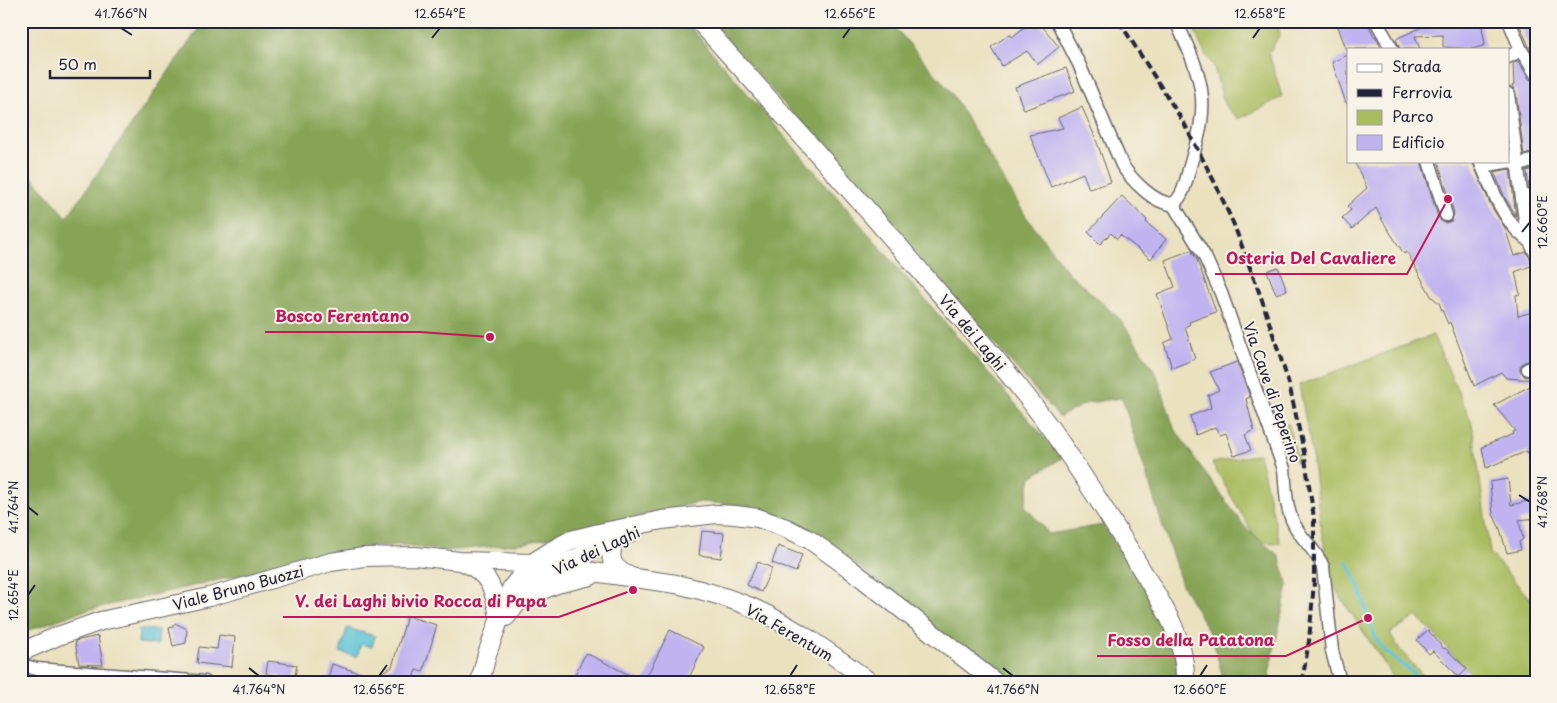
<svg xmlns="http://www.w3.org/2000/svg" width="1557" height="703" viewBox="0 0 1557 703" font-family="'Playpen Sans',sans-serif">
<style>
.green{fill:#aabc60;stroke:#666f4e}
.forest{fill:#87a456;stroke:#546348}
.water{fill:#58c1d5;stroke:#3d7288}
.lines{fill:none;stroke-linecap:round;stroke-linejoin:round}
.stream{stroke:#58c1d5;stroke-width:4}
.building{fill:#c0b3f0}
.street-casing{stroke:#686569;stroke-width:15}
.secondary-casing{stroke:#686569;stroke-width:20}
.street{stroke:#fff;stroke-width:12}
.secondary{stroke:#fff;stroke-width:18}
.rail{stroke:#22223b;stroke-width:4;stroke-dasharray:8 4;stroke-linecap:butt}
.ticks{fill:none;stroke:#22223b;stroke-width:2}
.labels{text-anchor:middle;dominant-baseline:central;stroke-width:4;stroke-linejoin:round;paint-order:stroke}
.street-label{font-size:15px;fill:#22223b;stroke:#f7f3e8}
.leader{fill:none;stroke:#c2185b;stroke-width:2}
.callout-dot{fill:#c2185b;stroke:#f7f3e8;stroke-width:2}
.callout-label{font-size:16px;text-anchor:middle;font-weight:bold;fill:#c2185b;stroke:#f7f3e8;stroke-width:4;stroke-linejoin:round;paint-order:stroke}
.neatline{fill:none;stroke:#22223b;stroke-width:2}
.ticks-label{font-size:12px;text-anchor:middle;fill:#22223b}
</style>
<rect width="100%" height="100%" fill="#f7f3e8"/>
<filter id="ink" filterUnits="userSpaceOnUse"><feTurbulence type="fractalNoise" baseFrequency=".02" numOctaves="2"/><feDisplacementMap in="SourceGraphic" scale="10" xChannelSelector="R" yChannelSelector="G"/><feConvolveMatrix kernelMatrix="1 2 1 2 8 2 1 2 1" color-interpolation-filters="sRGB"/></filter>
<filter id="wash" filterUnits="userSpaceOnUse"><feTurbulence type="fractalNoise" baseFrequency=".0096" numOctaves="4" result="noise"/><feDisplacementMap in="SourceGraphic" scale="20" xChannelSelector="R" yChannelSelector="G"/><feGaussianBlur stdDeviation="1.12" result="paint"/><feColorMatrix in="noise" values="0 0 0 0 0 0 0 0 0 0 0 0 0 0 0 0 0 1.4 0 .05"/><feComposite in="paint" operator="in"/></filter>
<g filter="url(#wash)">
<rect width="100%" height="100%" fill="#eae1bf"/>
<!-- green -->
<g class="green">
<path d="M1190 21H1277L1280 34 1269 53 1282 97 1239 119 1225 106 1213 65 1205 54Z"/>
<path d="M1433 335 1472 423 1490 553 1536 606V682H1479L1417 616 1390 633 1400 650 1429 682H1395L1391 674 1332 584 1321 529 1312 454 1299 385Z"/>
<path d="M1288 423 1298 461 1295 462 1279 426 1283 428Z"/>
<path d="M1259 454 1280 543 1258 542 1212 463Z"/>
</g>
<!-- forest -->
<g class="forest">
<path d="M207 21H685L1062 458 1031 477 1025 506 1049 534 1103 525 1165 620 1175 648 1180 682H1003L843 554 802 525 750 506 700 502 525 543 445 551 402 545 363 547 83 611 29 630 21 634V164L67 217 199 28Z"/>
<path d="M711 21H885L899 32 951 92 1025 215 1068 272 1121 320 1157 375 1174 428 1205 473 1245 527 1279 556 1288 585 1269 674 1273 682H1224L1212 637 1182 585 1164 530 1122 398 1087 403 1059 417Z"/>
</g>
<!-- water -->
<g class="water">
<path d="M347 628 375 636 372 647 361 644 357 657 340 652Z"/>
<path d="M139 629 159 630 158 645 138 643Z"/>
</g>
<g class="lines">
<!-- stream -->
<path class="stream" d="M1347 562C1351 570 1355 578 1359 587 1366 605 1368 625 1378 642 1388 660 1411 665 1420 682"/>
</g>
<g id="blocks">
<!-- building -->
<g class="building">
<path d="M1032 21H1038L1059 47 1038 64 1027 51 1002 66 991 47 1010 34 1012 37Z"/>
<path d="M1336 21H1367L1374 37 1375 36 1382 49H1346Z"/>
<path d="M1426 21H1481L1485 45 1473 49 1443 47V35L1415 36 1420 49H1400L1396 39 1426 25Z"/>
<path d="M1518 21H1536V58L1530 49Z"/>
<path d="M1348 55V103H1346L1332 62Z"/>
<path d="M1518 61 1529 79 1536 82V151L1524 155 1516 93 1512 86 1514 85 1513 64Z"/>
<path d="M1066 68 1075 91 1024 110 1015 87Z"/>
<path d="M1082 107 1095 137 1111 182 1089 189 1083 173 1051 187 1030 135 1063 128 1058 118Z"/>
<path d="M1354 161H1421L1438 217 1441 221 1445 223 1452 221 1454 213 1438 161H1472L1491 206 1505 228 1514 256 1526 252 1531 260 1536 262V264L1515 272 1520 294 1516 295 1518 316 1536 311V360L1524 362 1520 366V370L1525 377 1536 376V380L1506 378 1501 372 1474 386 1450 322 1448 324 1439 303 1431 296 1407 252 1404 254 1382 220 1376 208 1352 229 1342 218 1351 210 1347 206 1367 188Z"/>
<path d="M1536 168V186L1529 188 1527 171Z"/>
<path d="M1510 169 1516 216 1505 198 1494 172Z"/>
<path d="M1122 196 1147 220 1146 222 1166 239 1151 259 1120 235 1117 239 1111 233 1100 244 1088 232Z"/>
<path d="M1191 250 1197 260 1216 312 1189 322 1190 324 1185 327 1195 359 1172 368 1164 343 1173 339 1157 294 1175 287 1165 260Z"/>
<path d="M1278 267 1287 290 1276 294 1267 271Z"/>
<path d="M1237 362 1250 397 1246 399 1254 430 1245 435 1251 450 1234 456 1226 433 1220 435 1215 427 1196 435 1190 416 1211 408 1208 395 1219 390 1210 372Z"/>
<path d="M1536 383V472H1534L1527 451 1486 468 1482 447 1513 434 1512 432 1515 431 1494 405Z"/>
<path d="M1508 479 1511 505 1536 499V518L1519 520 1523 539 1519 542 1521 550 1507 553 1500 529 1493 514 1490 482Z"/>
<path d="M702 531 724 533 721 558 699 555Z"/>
<path d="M778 546 802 555 796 572 772 563Z"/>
<path d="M758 562 772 568 761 592 747 585Z"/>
<path d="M407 616 437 625 423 672 416 670 412 682H327L332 664 372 677 392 667Z"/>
<path d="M175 623 187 629 186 643 173 646 169 628 173 627Z"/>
<path d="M670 630 704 647 687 682H644Z"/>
<path d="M1428 630 1444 649 1445 648 1467 669 1459 677 1433 651 1429 654 1417 640Z"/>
<path d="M219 635 235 637 232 667 197 663 199 647 217 649Z"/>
<path d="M98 636 103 665 79 664 75 641Z"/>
<path d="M586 653 643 682H585L574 676Z"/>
<path d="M268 661 297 665 294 682H279L280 676 266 674Z"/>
</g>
</g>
</g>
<g filter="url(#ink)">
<use href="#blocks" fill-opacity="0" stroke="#686569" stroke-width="1"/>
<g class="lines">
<defs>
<g id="street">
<path d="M1057 21 1079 64 1122 165C1131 179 1154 204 1173 204 1184 196 1186 180 1190 166 1196 145 1204 121 1202 98 1200 71 1187 46 1176 21"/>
<path d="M1376 21 1392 49"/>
<path d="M1509 21 1521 50 1536 74"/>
<path d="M1508 57 1521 50"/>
<path d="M1508 94 1527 236 1536 254"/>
<path d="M1429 161 1446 215"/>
<path d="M1480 161C1490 184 1504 222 1524 237L1527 236"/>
<path d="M1482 166 1517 160"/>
<path d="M1518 166 1536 159"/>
<path d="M1522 198 1536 194"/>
<path d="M1173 204 1205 257 1221 293 1284 469C1286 488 1285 507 1294 524 1302 540 1316 550 1323 567L1332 651 1340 682"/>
<path d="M1528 369 1536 368"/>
<path d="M21 665 37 669 205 682"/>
</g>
<g id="secondary">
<path d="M699 21C776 107 853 192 928 280 966 324 1005 367 1040 414 1074 460 1104 508 1134 557 1156 595 1187 635 1185 682"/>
<path d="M615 540C607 560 612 568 631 577"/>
<path d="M463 562C490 573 495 591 499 618"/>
<path d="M528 596 557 584 591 576"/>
<path d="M506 617 532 585 557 567 629 534"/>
<path d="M21 652 58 636 101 621 209 597 331 562 364 557 415 556 460 561 532 563 676 584C702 590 728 597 753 608 795 627 833 655 870 682"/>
<path d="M480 682 487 654 507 598 512 587 532 563 551 551 571 540 599 533 662 520 717 514 735 515 758 518 786 528 810 540 849 568 995 682"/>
</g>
</defs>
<!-- street casing -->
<use href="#street" class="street-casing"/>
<!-- secondary casing -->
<use href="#secondary" class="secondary-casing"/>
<!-- street -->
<use href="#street" class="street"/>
<!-- secondary -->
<use href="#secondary" class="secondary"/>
<!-- rail -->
<path class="rail" d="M1119 21 1184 123 1215 183 1234 225 1262 300 1289 384 1304 452 1314 518V582L1309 641 1302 682"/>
</g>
</g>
<!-- ticks -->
<path class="ticks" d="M121 28 132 35M432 38 440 28M843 38 850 28M1253 38 1260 28M1522 232 1530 222M1519 495 1530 502M28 507 38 515M28 595 35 585M249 668 259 676M1003 668 1013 676M379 676 387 665M790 676 797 665M1200 676 1207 665"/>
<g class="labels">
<!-- street labels -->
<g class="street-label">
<text transform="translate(973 332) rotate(50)">Via dei Laghi</text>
<text transform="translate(1273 392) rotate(71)">Via Cave di Peperino</text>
<text transform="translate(596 550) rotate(-25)">Via dei Laghi</text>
<text transform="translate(238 587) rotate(-15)">Viale Bruno Buozzi</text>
<text transform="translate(790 632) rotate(30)">Via Ferentum</text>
</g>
</g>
<!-- callouts -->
<path class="leader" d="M1448 199L1407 274H1215M490 337L420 332H265M633 590L559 617H283M1368 618L1286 656H1097"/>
<g class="callout-dot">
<circle cx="1448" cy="199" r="5"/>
<circle cx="490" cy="337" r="5"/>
<circle cx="633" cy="590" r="5"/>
<circle cx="1368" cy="618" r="5"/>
</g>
<g class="callout-label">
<text x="1311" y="264">Osteria Del Cavaliere</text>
<text x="342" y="322">Bosco Ferentano</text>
<text x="421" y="607">V. dei Laghi bivio Rocca di Papa</text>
<text x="1191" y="646">Fosso della Patatona</text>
</g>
<!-- margin -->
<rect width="1557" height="703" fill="none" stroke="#f7f3e8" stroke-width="55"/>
<!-- legend -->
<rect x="1347" y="48" width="162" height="115" fill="#f7f3e8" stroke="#a29fa3"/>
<rect x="1357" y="64" width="25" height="8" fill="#ffffff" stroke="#a29fa3"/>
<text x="1392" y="72" font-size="15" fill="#22223b">Strada</text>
<rect x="1357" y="89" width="25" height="8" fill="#22223b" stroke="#a29fa3"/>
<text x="1392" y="98" font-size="15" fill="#22223b">Ferrovia</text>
<rect x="1357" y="110" width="25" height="15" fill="#aabc60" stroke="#a29fa3"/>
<text x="1392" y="122" font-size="15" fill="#22223b">Parco</text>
<rect x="1357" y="135" width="25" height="15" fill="#c0b3f0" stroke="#a29fa3"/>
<text x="1392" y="148" font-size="15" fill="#22223b">Edificio</text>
<!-- scale -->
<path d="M50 70v8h100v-8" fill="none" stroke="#22223b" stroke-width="2.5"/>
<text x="58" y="70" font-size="15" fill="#22223b" stroke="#f7f3e8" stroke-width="4" paint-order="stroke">50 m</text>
<rect x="28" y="28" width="1502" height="648" class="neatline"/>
<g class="ticks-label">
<text x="121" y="18">41.766°N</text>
<text x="440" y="18">12.654°E</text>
<text x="850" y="18">12.656°E</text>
<text x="1260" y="18">12.658°E</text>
<text transform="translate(1543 222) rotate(-90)" y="4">12.660°E</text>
<text transform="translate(1543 502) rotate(-90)" y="4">41.768°N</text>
<text transform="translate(14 507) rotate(-90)" y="4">41.764°N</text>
<text transform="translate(14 595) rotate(-90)" y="4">12.654°E</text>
<text x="259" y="694">41.764°N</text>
<text x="379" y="694">12.656°E</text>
<text x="790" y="694">12.658°E</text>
<text x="1013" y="694">41.766°N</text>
<text x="1200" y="694">12.660°E</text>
</g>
</svg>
